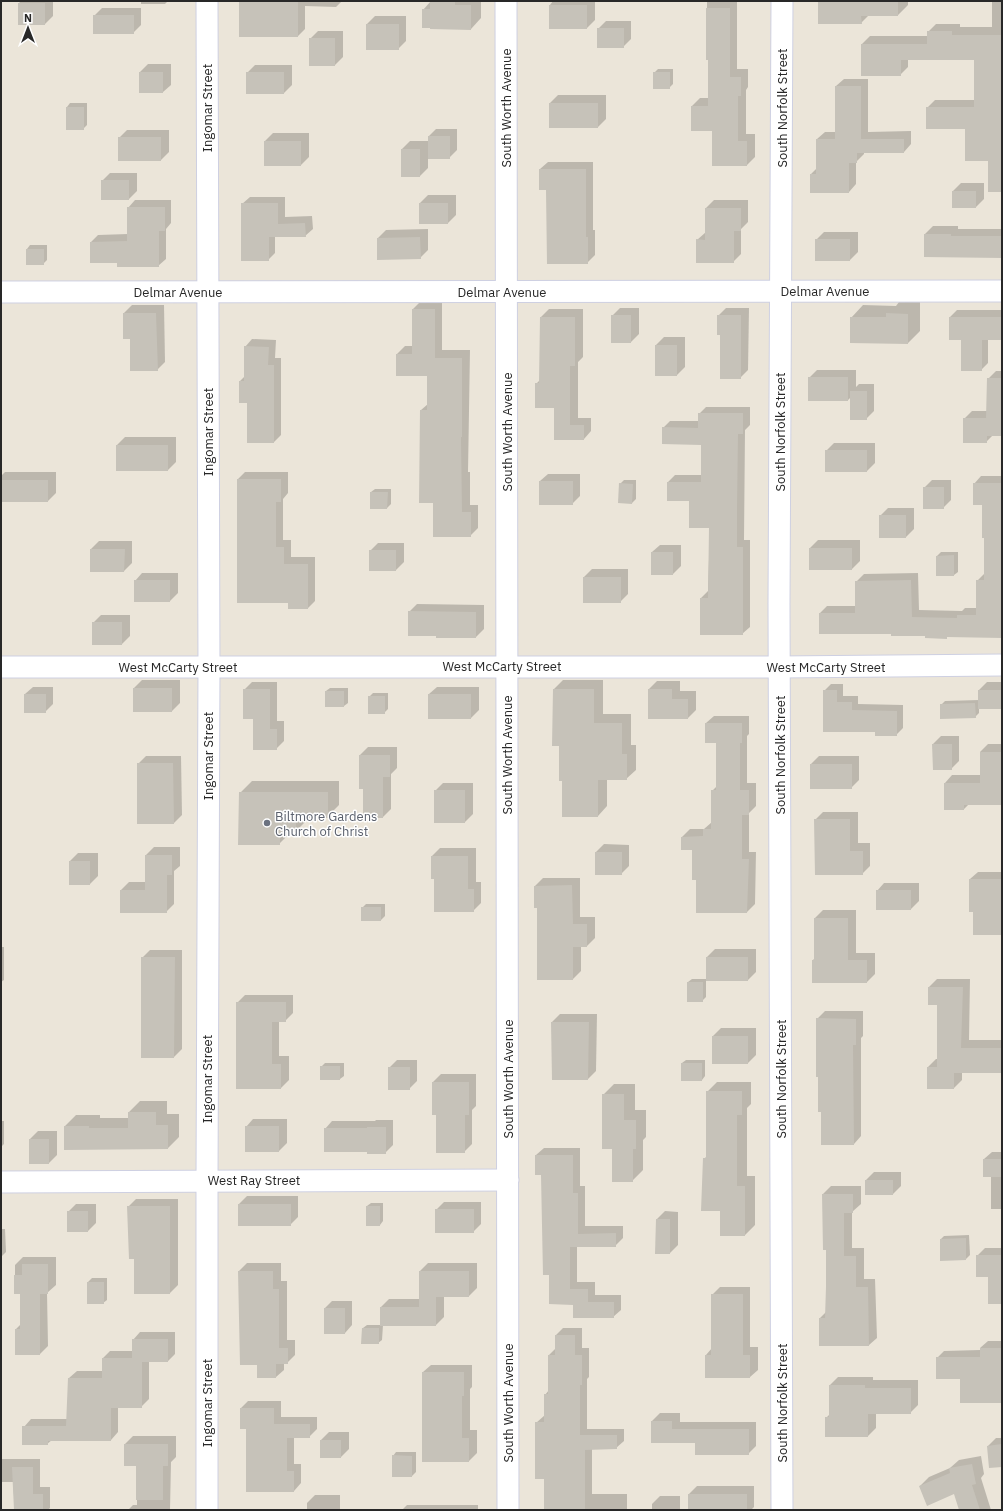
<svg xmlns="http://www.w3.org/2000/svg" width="1003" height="1511" viewBox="0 0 1003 1511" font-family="'IBM Plex Sans',sans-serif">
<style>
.shadow{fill:#0003}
.building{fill:#c6c2b9}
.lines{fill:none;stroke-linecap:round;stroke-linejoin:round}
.minor-casing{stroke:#ced0e2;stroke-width:23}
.minor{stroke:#fff;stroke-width:21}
.worship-dot{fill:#6b7280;stroke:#fff;stroke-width:1.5}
.labels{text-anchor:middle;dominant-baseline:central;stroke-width:3;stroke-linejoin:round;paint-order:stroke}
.street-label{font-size:13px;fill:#282828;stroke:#fff}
.worship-label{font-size:13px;fill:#5b616d;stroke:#fff;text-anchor:start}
</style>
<rect width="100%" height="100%" fill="#ebe5d9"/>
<!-- shadow -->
<g class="shadow">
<path d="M21 1H53V16L45 24 19 3Z"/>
<path d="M141 1H168L165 4H141Z"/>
<path d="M240 1H342L336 7 305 6V29L298 36Z"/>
<path d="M431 1H481V18L471 29 423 10Z"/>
<path d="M553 1H595V20L587 28 550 5Z"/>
<path d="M707 1H737V69H748V87L746 90V134H755V157L747 165 692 106 700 98H709V59H707Z"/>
<path d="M820 1H908V5L898 15H869L861 23Z"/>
<path d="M992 1H1002V191L989 160 966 128 927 108 935 100H975V59H908V67L900 75 862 44 870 36H928V32L936 24H960V27H992Z"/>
<path d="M102 8H141V25L133 33 94 16Z"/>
<path d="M375 16H406V41L398 49 367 24Z"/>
<path d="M606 21H631V39L623 47 598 29Z"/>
<path d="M318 31H343V57L335 65 310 39Z"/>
<path d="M148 64H171V85L163 92H140V72Z"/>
<path d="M255 65H292V85L284 93 247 73Z"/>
<path d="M658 69H673V84L669 88 654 73Z"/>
<path d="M844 79H868V132L911 131V144L904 152H864V154L856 162V184L849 192 811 174 817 168V139L825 132H836V86Z"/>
<path d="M558 95H606V119L598 127H550V103Z"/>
<path d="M70 103H87V125L83 129 67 107Z"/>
<path d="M436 129H457V150L449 158H428V168L420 176 402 149 410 141H428V137Z"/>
<path d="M127 130H169V152L161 160 119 138Z"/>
<path d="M273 133H309V157L301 165H265V141Z"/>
<path d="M548 162H593V230H595V255L587 263 546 189 540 169Z"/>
<path d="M110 173H137V191L129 199 102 181Z"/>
<path d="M961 183H984V199L976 207H953V191Z"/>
<path d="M428 195H456V215L448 223H420V203Z"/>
<path d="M250 197H285V217L312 216 313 229 305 236H275V253L268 260 242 204Z"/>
<path d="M135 200H171V223L166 229V259L158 266 118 262 91 242 98 235 128 234V208Z"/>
<path d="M714 200H748V222L741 229V254L733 262 697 240 706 232V208Z"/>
<path d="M933 226H958V229H1002V257L925 234Z"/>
<path d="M428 229V250L420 258 378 238 386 230Z"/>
<path d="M824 232H858V252L850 260 816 240Z"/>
<path d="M30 245H47V260L43 264H27V249Z"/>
<path d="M421 301H442V350H470L468 472H470V505H478V528L470 536 434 502 421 410 428 404V375L397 354 405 346H413V309Z"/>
<path d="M899 302H920V331L908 343 851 318 863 305 896 306Z"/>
<path d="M132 305H164L165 362 157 370 131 338 124 313Z"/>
<path d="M620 308H639V334L631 342H612V316Z"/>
<path d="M726 308H749L748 370 740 378 721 334 718 316Z"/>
<path d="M549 309H583V357L578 362V418H591V431L584 439H555V407L536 384 540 380 541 317Z"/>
<path d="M957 310H1002V339H988V363L981 370 962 339H950V317Z"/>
<path d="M664 337H685V367L677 375 656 345Z"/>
<path d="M252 339 276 340 275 358H281V435L274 442 248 402H240V381L245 376V347Z"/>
<path d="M817 370H856V387L859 384H874V411L866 419 851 397 848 400 809 378Z"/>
<path d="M996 371H1002V435H993L986 442 964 419 972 411H987L988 379Z"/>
<path d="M706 407H750V425L745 430 744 540H750V627L742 634 701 598 708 591 710 527 690 500 668 482 675 475H702V444L663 428 670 421H699V414Z"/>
<path d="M125 437H176V462L168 470 117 445Z"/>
<path d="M834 443H875V463L867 471 826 451Z"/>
<path d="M5 472H56V493L48 501H1V476Z"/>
<path d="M245 472H288V493L283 499V540H291V557H315V601L308 608 289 602 238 479Z"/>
<path d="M548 474H580V496L572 504 540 481Z"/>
<path d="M981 476H1002V637L948 636 946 638 892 633 820 613 827 606H856V582L864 574 918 573 919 610 962 611 965 608H977V581L985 573 983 504 974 484Z"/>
<path d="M624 480H636V499L632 503 620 484Z"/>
<path d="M932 480H951V500L943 508 924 488Z"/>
<path d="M375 489H391V504L387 508 371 492Z"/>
<path d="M888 508H914V529L906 537 880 516Z"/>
<path d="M818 540H860V561L852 569 810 548Z"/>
<path d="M99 541H132V563L124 571 91 549Z"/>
<path d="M378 543H404V562L396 570 370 551Z"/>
<path d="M660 545H681V566L673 574 652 552Z"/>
<path d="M941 552H958V572L954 575 937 556Z"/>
<path d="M592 569H628V594L620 602 584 577Z"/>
<path d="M142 573H178V593L170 601 135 581Z"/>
<path d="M417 604 484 605V629L476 637 409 612Z"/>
<path d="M101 615H130V636L122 644 93 623Z"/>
<path d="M142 680H180V703L172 711 134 688Z"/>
<path d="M563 680H603V714H631V745H636V770L626 779H607V806L598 816H563V780L554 689Z"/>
<path d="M657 681H680V691H696V710L688 718 649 689Z"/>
<path d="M252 682H277V721H284V741L276 749 254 718 244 690Z"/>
<path d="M987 682H1002V708H979V713L975 717 941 705 945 701 979 700V690Z"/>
<path d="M831 684H843V696H858V704L903 705V728L896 735 876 731H824V691Z"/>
<path d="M33 687H53V704L45 712 25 694Z"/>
<path d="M437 687H479V710L471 718 429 694Z"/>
<path d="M330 688H348V703L344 706 326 691Z"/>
<path d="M373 693H388V709L384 713 369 697Z"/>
<path d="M714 716H749V734L747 736V783H756V806L749 813V852H756L755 904 747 912 697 879 693 849 682 837 690 829H704L712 822V791L717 786V742L706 723Z"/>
<path d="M941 736H959V761L951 769 933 744Z"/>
<path d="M988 744H1002V804H969L964 809H945V783L952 775H980V752Z"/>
<path d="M368 747H397V768L391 774V809L383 817 364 788 360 755Z"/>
<path d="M146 756H181L182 815 174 823 138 764Z"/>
<path d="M819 756H859V780L851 788 811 764Z"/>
<path d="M252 781H339V805L327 817H308V819L296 831H292L279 844 240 793Z"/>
<path d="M443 783H473V814L465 822 435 791Z"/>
<path d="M823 812H858V843H870V866L862 874 815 820Z"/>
<path d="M604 844 629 845V866L621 874 596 852Z"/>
<path d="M154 847H180V866L174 871V904L166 912 121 890 129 882H146V855Z"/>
<path d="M440 848H476V882H481V903L473 911 435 878 432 856Z"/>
<path d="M78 853H98V876L90 884 70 861Z"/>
<path d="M978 872H1002V934L970 879Z"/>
<path d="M543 878H580V917H595V938L587 946H581V971L573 979 538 907 535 886Z"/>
<path d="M884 883H919V901L911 909 877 891Z"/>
<path d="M366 904H385V916L381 920 362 908Z"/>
<path d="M823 910H856V953H875V974L867 982 813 960 815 958V918Z"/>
<path d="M1 947H4V980L1 982Z"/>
<path d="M715 949H756V972L748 980H706V997L702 1001 688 982 692 979H707V957Z"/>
<path d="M150 950H182V1049L174 1057 142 958Z"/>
<path d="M937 979H970L969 1040H1002V1072H962V1080L954 1088 928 1067 936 1059H938V1004L929 987Z"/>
<path d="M245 995H293V1013L285 1021H279V1056H289V1080L281 1088 237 1003Z"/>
<path d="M825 1011H863V1036L861 1038V1136L854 1144 822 1111 817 1019Z"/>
<path d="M560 1014H597L596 1071 588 1079 552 1022Z"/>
<path d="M721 1028H756V1055L748 1063 713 1036Z"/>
<path d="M397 1060H417V1081L409 1089 389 1068Z"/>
<path d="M686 1060H705V1076L702 1080 682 1063Z"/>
<path d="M325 1063H344V1076L340 1079H321V1067Z"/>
<path d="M441 1074H476V1106L472 1110V1144L464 1152 437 1114 433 1082Z"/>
<path d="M717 1082H751V1104L747 1108V1176H755V1225L745 1235H721V1210L704 1159 707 1156V1092Z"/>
<path d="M614 1084H635V1110H646V1137L643 1140V1170L632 1181 613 1148 603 1095Z"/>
<path d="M140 1101H167V1114H179V1137L168 1148 65 1126 76 1115H100V1118H129V1112Z"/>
<path d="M253 1119H287V1143L279 1151 246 1127Z"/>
<path d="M376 1120H393V1145L385 1153 325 1129 332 1121H375Z"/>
<path d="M1 1121H4V1144L1 1147Z"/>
<path d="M38 1131H57V1155L49 1163 30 1139Z"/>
<path d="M544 1148H580V1186H585V1226H623V1238L615 1246H577V1282H595V1295H621V1310L613 1317 574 1304 550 1274 542 1174 536 1155Z"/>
<path d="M992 1152H1002V1209H991V1176L984 1159Z"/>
<path d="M874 1172H901V1186L893 1194 866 1180Z"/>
<path d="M831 1186H861V1204L852 1212V1248H864V1279H875L877 1338 869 1345H820V1318L826 1312 827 1249 823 1194Z"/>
<path d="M247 1196H298V1217L290 1225 239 1204Z"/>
<path d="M136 1199H178V1285L170 1293 135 1258 128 1207Z"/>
<path d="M444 1202H481V1224L473 1232 436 1210Z"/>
<path d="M371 1203H383V1221L380 1225 367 1206Z"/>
<path d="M76 1204H96V1223L88 1231 68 1212Z"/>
<path d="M665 1211 678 1212V1245L670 1253 657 1219Z"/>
<path d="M1 1229H5L6 1252 1 1257Z"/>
<path d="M969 1235 970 1255 966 1259 941 1239 944 1236Z"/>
<path d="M985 1248H1002V1303L989 1276 977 1256Z"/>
<path d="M23 1257H56V1285L47 1293 48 1346 40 1354 16 1329 21 1324V1293H15V1265Z"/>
<path d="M247 1263H281V1281H287V1340H295V1355L287 1363H284V1370L276 1377 258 1364 239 1271Z"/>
<path d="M428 1263H477V1288L469 1296H444V1317L436 1325H383L382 1340 378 1343 363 1328 367 1325H381V1307L389 1299H420V1271Z"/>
<path d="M92 1278H107V1300L103 1303H88V1282Z"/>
<path d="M720 1287H750V1347H758V1370L750 1377H706V1355L712 1348V1295Z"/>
<path d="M332 1301H352V1325L345 1333 325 1308Z"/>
<path d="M563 1328H582V1348H589V1377L587 1379V1429H624V1441L616 1448 592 1449V1494H627V1510H544L545 1478 536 1423 545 1415V1395L549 1390V1355L556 1348V1335Z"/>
<path d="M140 1332H175V1354L168 1361H149V1399L141 1407H118V1432L111 1440H52L47 1444 24 1427 31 1419H67L69 1378 77 1371H103V1358L110 1351H133V1340Z"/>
<path d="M988 1341H1002V1402L961 1378 937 1358 944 1351 980 1350V1348Z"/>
<path d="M431 1365H472V1387L470 1389V1430H477V1453L469 1461 423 1372Z"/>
<path d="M838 1377H873V1380H918V1405L910 1413H876V1428L868 1436H826V1418L830 1414V1385Z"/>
<path d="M248 1401H281V1417H317V1429L309 1437H294V1464H301V1483L294 1491 241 1408Z"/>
<path d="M660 1413H680V1422H756V1446L748 1454 696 1442H652V1421Z"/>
<path d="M329 1432H349V1449L341 1457 321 1440Z"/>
<path d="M133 1436H176V1457L171 1462 170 1510H128L133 1505H137V1465L125 1444Z"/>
<path d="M996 1438H1002V1466L988 1446Z"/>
<path d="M396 1452H416V1472L412 1476H393V1456Z"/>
<path d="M1 1453 2 1459H40V1487H50V1508L48 1510H15L13 1482H1Z"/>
<path d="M981 1456 984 1474 981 1478 991 1510H960L955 1493 920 1486 929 1477 950 1468 959 1460Z"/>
<path d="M697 1486H754V1507L751 1510H689V1494Z"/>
<path d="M315 1495H340V1510H307V1503Z"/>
<path d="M660 1496H680V1510H652V1504Z"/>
<path d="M407 1505H478V1510H402Z"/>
</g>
<!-- building -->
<g class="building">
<rect x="239" y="1" width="59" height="36"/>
<path d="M430 1H455V5H471V30L430 29V28H422V9H430Z"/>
<path d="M818 1H898V16H861L862 24H818Z"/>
<rect x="18" y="3" width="27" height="22"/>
<rect x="549" y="5" width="38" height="24"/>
<path d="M706 8H730V77H741V96H738V141H747V166H712V131H691V106H708V60H706Z"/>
<rect x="93" y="15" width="41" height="19"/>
<rect x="366" y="24" width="33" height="26"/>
<rect x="597" y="28" width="27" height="20"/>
<path d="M927 31H952V35H1002V192H988V161H965V129H926V107H974V60H901V76H861V44H927Z"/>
<rect x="309" y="38" width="26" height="28"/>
<rect x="139" y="72" width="24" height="21"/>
<rect x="246" y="72" width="38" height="22"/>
<rect x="653" y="72" width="17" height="17"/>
<path d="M835 86H861V139H904V153H857V163H849V193H810V174H816V139H835Z"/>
<rect x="549" y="103" width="49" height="25"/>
<rect x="66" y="107" width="18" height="23"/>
<rect x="428" y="136" width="22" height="23"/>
<rect x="118" y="137" width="43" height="24"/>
<rect x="264" y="141" width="37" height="25"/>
<rect x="401" y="149" width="19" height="28"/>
<path d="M539 169H586V237H588V264H547L546 190H539Z"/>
<rect x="101" y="180" width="28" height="20"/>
<rect x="952" y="191" width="24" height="17"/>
<path d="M241 203H278V224L305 223 306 237H269V261H241Z"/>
<rect x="419" y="203" width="29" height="21"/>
<path d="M127 207H165V231H159V267H117V263H90V242L127 241Z"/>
<path d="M705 208H741V231H734V263H696V239L705 240Z"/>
<path d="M924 234H951V236H1002V258L924 257Z"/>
<path d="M420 237 421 259 377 260V238Z"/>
<rect x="815" y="239" width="35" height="22"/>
<rect x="26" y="249" width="18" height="16"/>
<path d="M412 309H435V358H462V437H461L462 512H471V537H433V503H419L420 410H427V376H396V354H412Z"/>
<path d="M123 313H156L158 371H130V339H123Z"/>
<path d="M886 313 908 314V344L850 343V317H886Z"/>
<rect x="611" y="315" width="20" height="28"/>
<path d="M717 315H741V379H720V335H717Z"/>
<path d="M540 317H575V366H570V425H584V440H554V408H535V383H539Z"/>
<path d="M949 317H1002V340H982V371H961V340H949Z"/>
<rect x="655" y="345" width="22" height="31"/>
<path d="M244 346 269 347 268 365H274V443H247V403H239V381H244Z"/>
<rect x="808" y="377" width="40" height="24"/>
<path d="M987 378H1002V436H987V443H963V418H986Z"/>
<rect x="850" y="391" width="17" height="29"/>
<path d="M698 413H743V434H738L737 508V547H743V635H700V598H708L709 528H689V501H667V482H701V445L662 444V427L698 428Z"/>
<rect x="116" y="445" width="52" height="26"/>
<rect x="825" y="450" width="42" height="22"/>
<path d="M237 479H281V502H276V547H284V564H308V609H288V603H237Z"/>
<rect x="1" y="480" width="47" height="22"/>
<rect x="539" y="481" width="34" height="24"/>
<path d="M619 483 633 484 632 504 618 503Z"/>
<path d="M973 483H1002L1001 615H1002V638L947 637V639L925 638V636H891V634H819V613H855V581L911 580 912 617 957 618V615H976V580H984V538H982V505H973Z"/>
<rect x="923" y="487" width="21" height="22"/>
<path d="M370 492H388L387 509H370Z"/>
<rect x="879" y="515" width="27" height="23"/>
<rect x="809" y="548" width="43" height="22"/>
<path d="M90 549H125L124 572H90Z"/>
<rect x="369" y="550" width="27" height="21"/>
<rect x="651" y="552" width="22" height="23"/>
<path d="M954 555V576H936V556Z"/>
<rect x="583" y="577" width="38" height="26"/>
<rect x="134" y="580" width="36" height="22"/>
<path d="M408 611 476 612V638H436V636H408Z"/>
<rect x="92" y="622" width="30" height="23"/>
<rect x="133" y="688" width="39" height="24"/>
<path d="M243 689H270V729H277V750H253V719H243Z"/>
<path d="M553 689H594V723H622V754H627V780H598V817H562V781H559V746H552Z"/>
<path d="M648 689H672V699H688V719H648Z"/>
<path d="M823 690H837V702H852V710L897 711V736H875V732H823Z"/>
<rect x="978" y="690" width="24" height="19"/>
<rect x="325" y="691" width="19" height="16"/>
<rect x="24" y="694" width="22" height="19"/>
<rect x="428" y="694" width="43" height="25"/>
<rect x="368" y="696" width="17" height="18"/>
<path d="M975 703 976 718 940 719V704Z"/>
<path d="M705 723H742V743H740V790H749V815H742V859H749L747 913H696V880H692V850H681V837L703 836V829H711V790H716V743H705Z"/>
<path d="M932 744H952V770H933Z"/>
<path d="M980 752H1002V805H964V810H944V783H980Z"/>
<path d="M359 755H390V777H383V818H363V789H359Z"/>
<path d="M137 763H173L174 824H137Z"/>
<rect x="810" y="764" width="42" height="25"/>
<rect x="434" y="790" width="31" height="33"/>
<path d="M239 792H328V818H296V832H280V845H238Z"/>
<path d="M814 819H850V851H863V875H815Z"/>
<rect x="595" y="852" width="27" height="23"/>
<path d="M145 855H172V875H167V913H120V890H145Z"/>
<path d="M431 856H468V889H474V912H434V879H431Z"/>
<rect x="69" y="861" width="21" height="24"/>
<path d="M969 879H1002V935H973V912H969Z"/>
<path d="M572 885 573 924H587V947H573V980H537V908H534V886Z"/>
<rect x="876" y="890" width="35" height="20"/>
<rect x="361" y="907" width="20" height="14"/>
<path d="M814 918H848V960H867V983H812V960H814Z"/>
<path d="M141 957H175L174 1058H141Z"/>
<rect x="706" y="957" width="42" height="24"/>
<rect x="687" y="982" width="16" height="20"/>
<path d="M928 987H963L961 1048H1002V1073H954V1089H927V1067H937V1005H928Z"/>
<path d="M236 1002H286V1022H272V1064H281V1089H236Z"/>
<path d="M816 1018 856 1019V1045H853L854 1145H821V1112H818V1077H816Z"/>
<path d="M551 1022H589L588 1080H552Z"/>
<rect x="712" y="1036" width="36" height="28"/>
<rect x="681" y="1063" width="21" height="18"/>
<rect x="320" y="1066" width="20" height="14"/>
<rect x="388" y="1067" width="22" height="23"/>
<path d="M432 1082H469V1115H465V1153H436V1115H432Z"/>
<path d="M706 1091H742V1115H737V1186H745V1236H720V1211H701L703 1158H706Z"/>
<path d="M602 1094H624V1120H636V1149H633V1182H612V1149H602Z"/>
<path d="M128 1112H156V1125H168V1149L64 1150V1126H89V1128H128Z"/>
<rect x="245" y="1126" width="34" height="26"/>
<path d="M367 1127H386V1154H367V1152H324V1128H367Z"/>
<rect x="29" y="1139" width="20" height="25"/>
<path d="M535 1155H573V1193H578V1234L616 1233V1247H570V1289H588V1302H614V1318H573V1305L549 1304V1275H543L541 1175H535Z"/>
<rect x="983" y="1159" width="19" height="18"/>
<rect x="865" y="1180" width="28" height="15"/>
<path d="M822 1194H853V1213H844V1256H856V1287H868L869 1346H819V1318H825L826 1287V1250H823Z"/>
<rect x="238" y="1204" width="53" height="22"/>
<path d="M127 1206H170V1294H134V1259H129Z"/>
<rect x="366" y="1206" width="14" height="20"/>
<rect x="435" y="1209" width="39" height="24"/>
<rect x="67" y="1211" width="21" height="21"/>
<path d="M656 1219H670V1254H655Z"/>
<path d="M966 1238V1260L940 1261V1239Z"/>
<path d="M976 1255H1002V1304H988V1277H976Z"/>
<path d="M22 1264H48V1294H40V1355H15V1329H20V1294H14V1275H22Z"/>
<path d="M238 1271H273V1289H279V1348H288V1364H276V1378H257V1365H240Z"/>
<path d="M419 1271H469V1297H436V1326H380V1307H419Z"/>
<rect x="87" y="1282" width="17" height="22"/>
<path d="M711 1294H743V1355H750V1378H705V1355H711Z"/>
<rect x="324" y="1308" width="21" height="26"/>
<path d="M362 1328H379V1344H361Z"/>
<path d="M555 1335H575V1355H582V1385H580V1435H617V1449L585 1450V1510H544V1479H535V1422H544V1394H548V1355H555Z"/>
<path d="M132 1339H168V1362H142V1408H111V1441H48V1445H22V1426H66L68 1378H102V1358H132Z"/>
<path d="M980 1348H1002V1403H960V1379H936V1357H980Z"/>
<path d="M422 1372H464V1396H462V1438H469V1462H422Z"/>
<path d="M829 1385H865V1388H911V1414H868V1437H825V1417H829Z"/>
<path d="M240 1408H274V1424H310V1438H287V1471H294V1492H246V1429H240Z"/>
<path d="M651 1421H672V1429H749V1455H695V1443H651Z"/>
<rect x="320" y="1440" width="21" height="18"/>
<path d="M124 1444H168V1466H163V1500H136V1466H124Z"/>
<path d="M1002 1444V1467L989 1468 987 1446Z"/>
<path d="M392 1455 412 1456V1477H392Z"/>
<path d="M972 1464 976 1484 972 1485 980 1510H959L954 1494 927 1506 919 1486 950 1473 949 1468Z"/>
<path d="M12 1467H33V1494H43V1510H14Z"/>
<rect x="688" y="1494" width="59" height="16"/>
</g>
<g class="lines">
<defs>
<g id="minor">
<path d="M506 1 508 1510"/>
<path d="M782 1 779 604 782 1510"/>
<path d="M1 292 1002 291"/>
<path d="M1 667H779L1002 665"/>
<path d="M1 1182 508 1180"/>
<path d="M207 1510V1180L209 667 207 1"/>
</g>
</defs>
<!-- minor casing -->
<use href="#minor" class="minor-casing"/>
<!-- minor -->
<use href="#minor" class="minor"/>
</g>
<!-- markers -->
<circle class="worship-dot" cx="267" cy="823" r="4"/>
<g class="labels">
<!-- street labels -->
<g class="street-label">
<text transform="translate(207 108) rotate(-90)">Ingomar Street</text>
<text transform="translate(506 108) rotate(-90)">South Worth Avenue</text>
<text transform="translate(782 108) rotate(-90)">South Norfolk Street</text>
<text x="825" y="291">Delmar Avenue</text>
<text x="178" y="292">Delmar Avenue</text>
<text x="502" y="292">Delmar Avenue</text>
<text transform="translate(208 432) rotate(-90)">Ingomar Street</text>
<text transform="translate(507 432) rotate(-90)">South Worth Avenue</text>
<text transform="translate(780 432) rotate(-90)">South Norfolk Street</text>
<text x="502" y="666">West McCarty Street</text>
<text x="178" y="667">West McCarty Street</text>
<text x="826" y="667">West McCarty Street</text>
<text transform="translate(507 755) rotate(-90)">South Worth Avenue</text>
<text transform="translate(780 755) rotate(-90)">South Norfolk Street</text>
<text transform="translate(208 756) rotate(-90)">Ingomar Street</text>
<text transform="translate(207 1079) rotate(-90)">Ingomar Street</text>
<text transform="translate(508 1079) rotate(-90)">South Worth Avenue</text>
<text transform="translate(781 1079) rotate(-90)">South Norfolk Street</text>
<text x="254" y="1180">West Ray Street</text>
<text transform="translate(207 1403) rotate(-90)">Ingomar Street</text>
<text transform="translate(508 1403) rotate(-90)">South Worth Avenue</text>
<text transform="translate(782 1403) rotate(-90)">South Norfolk Street</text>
</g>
<!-- worship labels -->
<g class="worship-label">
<text x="275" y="816">Biltmore Gardens<tspan x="275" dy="15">Church of Christ</tspan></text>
</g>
</g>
<!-- border -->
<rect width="1003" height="1511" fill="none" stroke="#282828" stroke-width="4"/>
<!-- north arrow -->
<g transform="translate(28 28)" stroke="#ffffff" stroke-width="3" paint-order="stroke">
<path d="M0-3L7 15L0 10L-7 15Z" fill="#282828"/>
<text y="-6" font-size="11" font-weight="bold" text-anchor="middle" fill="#282828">N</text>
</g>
</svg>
